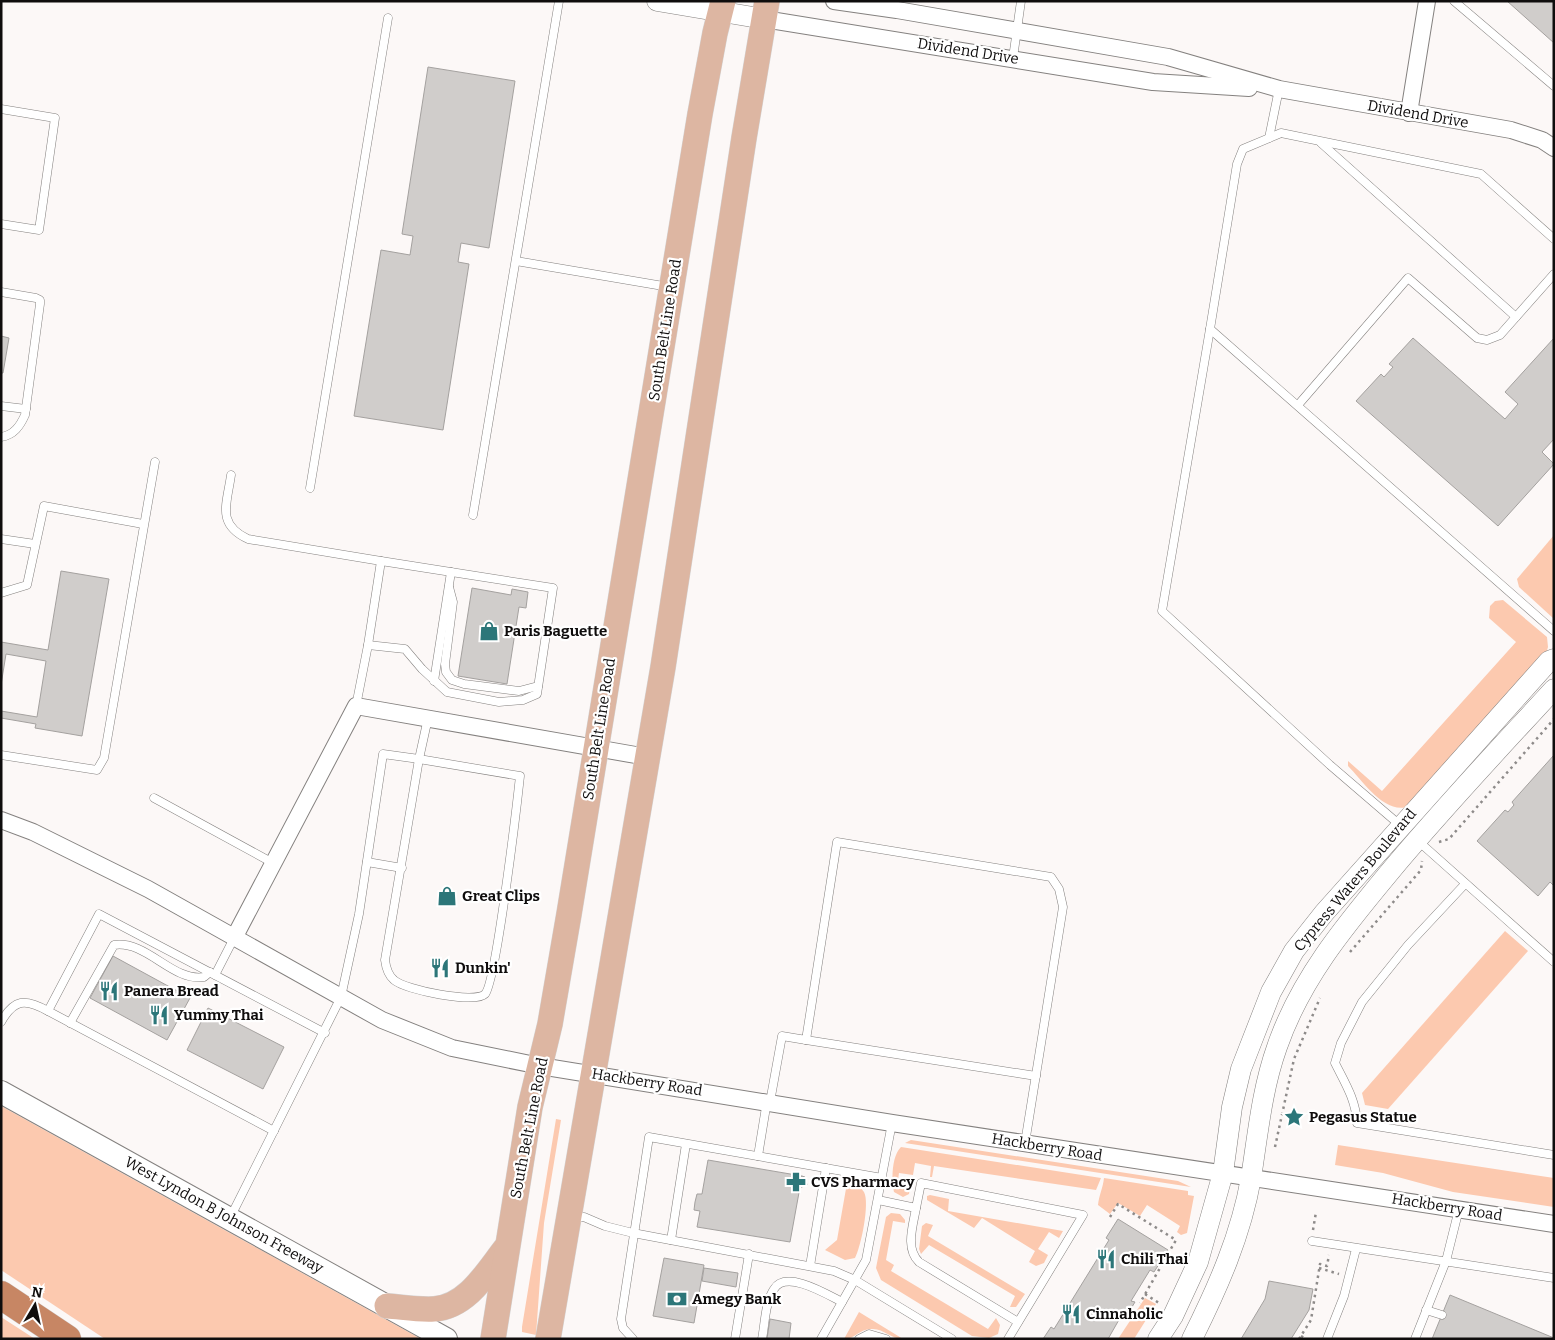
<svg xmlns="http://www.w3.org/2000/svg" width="1555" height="1340" viewBox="0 0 1555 1340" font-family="Bitter,serif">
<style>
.green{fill:#fcc9af}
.building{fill:#d0cdcb;stroke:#a4a19f}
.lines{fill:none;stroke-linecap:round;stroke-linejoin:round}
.service-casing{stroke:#84817f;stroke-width:9}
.minor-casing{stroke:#84817f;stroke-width:18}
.tertiary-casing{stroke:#84817f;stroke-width:21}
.secondary-casing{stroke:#84817f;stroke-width:24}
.primary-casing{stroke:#d4d3d3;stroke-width:26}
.motorway-casing{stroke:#d4d3d3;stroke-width:29}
.path{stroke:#8e8b8a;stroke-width:2.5;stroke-dasharray:2.5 4;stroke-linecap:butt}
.service{stroke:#fff;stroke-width:8}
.minor{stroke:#fff;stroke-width:16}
.tertiary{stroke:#fff;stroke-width:20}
.secondary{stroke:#fff;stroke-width:22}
.primary{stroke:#ddb6a2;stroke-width:25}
.motorway{stroke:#c78664;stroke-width:28}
.labels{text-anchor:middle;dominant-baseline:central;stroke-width:4.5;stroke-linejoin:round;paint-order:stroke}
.street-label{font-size:15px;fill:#0f0d0d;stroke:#fff}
.poi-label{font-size:15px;font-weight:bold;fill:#0f0d0d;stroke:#fff;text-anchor:start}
</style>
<rect width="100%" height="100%" fill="#fcf8f7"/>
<!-- green -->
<g class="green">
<path d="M1554 535V619L1519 587 1517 579Z"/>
<path d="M1503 600 1547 637 1548 647 1546 654 1410 806C1385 816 1363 781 1348 766V761L1382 791 1516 642 1489 618 1490 606 1495 601Z"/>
<path d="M1505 931 1528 951 1388 1109 1365 1105 1362 1093Z"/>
<path d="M1 1106 421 1339H105L1 1270Z"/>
<path d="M556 1119 561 1120 544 1223 536 1335 522 1332V1327Z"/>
<path d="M911 1140 1178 1181 1191 1187 905 1143Z"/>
<path d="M1338 1145 1554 1178V1207L1453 1192 1383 1173 1335 1165Z"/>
<path d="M901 1147 1101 1178 1096 1190 934 1166 932 1177H930L931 1166 915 1163 913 1175 899 1173 897 1187 910 1188 909 1194 903 1197 894 1192C891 1180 892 1155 901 1147Z"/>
<path d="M1104 1178 1188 1191V1195L1194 1196 1187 1233 1181 1235 1177 1232 1180 1226 1147 1205 1140 1216 1118 1203 1110 1214 1098 1205C1099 1195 1103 1188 1104 1178Z"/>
<path d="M847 1183C854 1184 860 1186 864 1192 870 1203 861 1247 855 1258L845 1260 825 1250 837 1240Z"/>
<path d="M930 1195 949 1199 948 1211 1063 1231 1059 1238 1049 1232 1038 1249 1048 1255 1044 1263 1036 1266 1029 1262 1035 1251 982 1218 974 1228 927 1200V1196Z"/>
<path d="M891 1213 900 1214 905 1220V1223L893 1221 886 1260 894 1265 891 1271 988 1329 996 1318 1000 1325 998 1334 989 1338 972 1336 881 1280 876 1268 886 1217Z"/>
<path d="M926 1223 933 1225 928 1236 1025 1294 1016 1307H1010L1015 1296 929 1245 921 1254 919 1249 922 1226Z"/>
<path d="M1145 1298 1156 1304 1134 1339H1118Z"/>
<path d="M859 1312 903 1339C891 1339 884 1329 873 1329 860 1328 855 1339 844 1339Z"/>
<path d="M1 1317 35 1339H1Z"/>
</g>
<!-- building -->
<g class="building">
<path d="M1507 1H1554V43Z"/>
<path d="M428 67 515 81 489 248 461 243 458 262 469 264 443 430 354 416 381 250 410 255 413 236 402 234Z"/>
<path d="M1 336 9 338 3 373H1Z"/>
<path d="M1413 338 1505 419 1518 404 1505 392 1554 338V439L1542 452 1554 464 1498 526 1356 401 1381 374 1384 377 1393 367 1389 364Z"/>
<path d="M61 571 109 579 82 736 35 728 36 724 1 718V711L37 717 46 661 6 654 1 685V642L48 650Z"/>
<path d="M472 588 511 595 512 589 528 592 526 608 519 607 507 684 458 676Z"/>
<path d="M1554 755V886L1550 882 1538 896 1477 841 1505 810 1508 812 1514 805 1512 802Z"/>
<path d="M113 956 190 998 167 1040 90 998Z"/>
<path d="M208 1008 284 1047 263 1089 187 1050Z"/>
<path d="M708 1160 802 1176 790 1242 697 1227 700 1211 694 1210 695 1202 697 1194H702Z"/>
<path d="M802 1176 805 1177 807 1185 799 1188Z"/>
<path d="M1118 1219 1168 1250 1154 1272 1150 1270 1131 1301 1135 1302 1124 1320 1120 1318 1108 1339H1043L1051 1327 1054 1329 1109 1240 1106 1238Z"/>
<path d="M664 1258 704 1265 694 1323 653 1316Z"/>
<path d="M704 1268 738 1273 736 1287 702 1281Z"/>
<path d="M1269 1281 1313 1289 1309 1310 1291 1339H1241L1265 1299Z"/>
<path d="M1450 1295 1554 1338V1339H1432Z"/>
<path d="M770 1319 791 1323 789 1339H767Z"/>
</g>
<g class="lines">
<defs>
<g id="service">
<path d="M1454 1 1554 86"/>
<path d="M1013 58 1021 1"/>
<path d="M1 109 55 118 39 230 1 224"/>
<path d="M1269 138 1279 89"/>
<path d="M1321 143 1516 317"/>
<path d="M1554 239 1481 174 1281 133 1243 149 1237 164 1210 329 1554 631"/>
<path d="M516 261 669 287"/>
<path d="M1 292 36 298 40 300V304L25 415C20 426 14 435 1 437"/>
<path d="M1210 329 1162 611 1330 765 1401 826"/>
<path d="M1298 405 1408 278 1477 338 1487 340 1500 335 1554 274"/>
<path d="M1 406 26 409"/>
<path d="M231 475C227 504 216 524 248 539L381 561 368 645 356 706"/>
<path d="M310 488 388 18"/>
<path d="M473 515 559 1"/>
<path d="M1 539 35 544"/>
<path d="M449 587 453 602 445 664 446 672 452 680 464 684 519 691 538 686"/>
<path d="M1 593 27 585 44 506 143 524"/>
<path d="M368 645 405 649 422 669 447 692 499 702 523 700 537 694 553 588 381 561"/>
<path d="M434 681 451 572"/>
<path d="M1 755 97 770 104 758 155 462"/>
<path d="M419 759 520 776C517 804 496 983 485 994 475 1004 405 990 394 980 388 975 386 968 385 960Z"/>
<path d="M154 798 273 863"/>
<path d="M1417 840 1554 962"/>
<path d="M367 862 402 868"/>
<path d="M1465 884 1408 945 1362 1002 1341 1043 1335 1063C1345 1083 1356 1100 1357 1123L1554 1155"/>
<path d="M215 975 234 938"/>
<path d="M1 1022C14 999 25 998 48 1011"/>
<path d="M70 1023 114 945C147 940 172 982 204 977L210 972"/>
<path d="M806 1040 1036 1076"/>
<path d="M770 1102 782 1036 806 1040 837 842 1051 877 1059 889 1063 907 1025 1143"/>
<path d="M274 1131 48 1011 99 914 325 1033"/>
<path d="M758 1156 767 1101"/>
<path d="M878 1200 916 1208 921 1183 1083 1215 1008 1339"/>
<path d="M916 1208C913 1226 905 1248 919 1262L1018 1322"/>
<path d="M230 1218 341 997 359 914 383 754 419 759 428 718"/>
<path d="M571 1219 584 1217 605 1226 633 1233 834 1271 855 1280 952 1339"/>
<path d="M671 1240 686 1144"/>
<path d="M1312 1241 1554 1278"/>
<path d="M810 1266 826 1168"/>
<path d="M1426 1310 1442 1315"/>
<path d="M633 1339 623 1328 621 1319 649 1137 882 1178"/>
<path d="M735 1339 749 1254"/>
<path d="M762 1339C765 1324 765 1302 774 1289 786 1269 828 1295 842 1302"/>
<path d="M821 1339 866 1260 892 1123"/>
<path d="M859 1339 869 1334 886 1339"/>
<path d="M1327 1339 1344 1296 1356 1249"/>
<path d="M1415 1339 1446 1261 1459 1209"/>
</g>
<g id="minor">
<path d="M834 1 897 10 1168 57 1279 89 1511 130 1542 140 1554 148"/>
<path d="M764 19 1153 82 1249 88"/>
<path d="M1409 113 1427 1"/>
<path d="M1 820 33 832 148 889 382 1020 452 1048 540 1066 892 1123 1554 1224"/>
<path d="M234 938 356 706 647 757"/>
</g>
<g id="tertiary">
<path d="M657 1 764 19"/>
<path d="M1158 1339 1173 1316 1198 1262 1223 1173 1232 1107 1241 1069 1271 992 1294 951 1324 913 1549 661 1554 659"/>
<path d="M1192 1339C1218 1287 1241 1235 1251 1178 1258 1133 1262 1089 1277 1047 1300 980 1344 927 1388 874 1441 810 1498 750 1554 689"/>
</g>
<path id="secondary" d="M1 1092 446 1339"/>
<g id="primary">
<path d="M387 1306C402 1307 418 1310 434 1309 467 1307 487 1272 505 1249"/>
<path d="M493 1339 530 1107 550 1024 569 914 700 114 715 33 723 1"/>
<path d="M548 1339 663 667 744 138 767 1"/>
</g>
<path id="motorway" d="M1 1295 67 1339"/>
</defs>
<!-- service casing -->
<use href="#service" class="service-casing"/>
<!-- minor casing -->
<use href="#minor" class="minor-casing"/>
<!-- tertiary casing -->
<use href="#tertiary" class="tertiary-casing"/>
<!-- secondary casing -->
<use href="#secondary" class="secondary-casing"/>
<!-- primary casing -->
<use href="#primary" class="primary-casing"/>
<!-- motorway casing -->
<use href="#motorway" class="motorway-casing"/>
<!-- path -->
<g class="path">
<path d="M1439 842 1449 839 1554 719"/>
<path d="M1350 952 1421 870 1422 861"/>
<path d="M1275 1147 1294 1059 1320 998"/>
<path d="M1110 1217 1118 1204 1176 1240 1140 1303"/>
<path d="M1313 1230 1316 1212"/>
<path d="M1319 1268 1339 1274"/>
<path d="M1145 1294 1159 1303"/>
<path d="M1301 1336 1306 1339"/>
<path d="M1299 1339 1311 1320 1320 1264 1327 1266 1329 1255"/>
</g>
<!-- service -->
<use href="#service" class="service"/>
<!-- minor -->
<use href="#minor" class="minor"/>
<!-- tertiary -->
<use href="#tertiary" class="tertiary"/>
<!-- secondary -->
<use href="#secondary" class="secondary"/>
<!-- primary -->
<use href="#primary" class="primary"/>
<!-- motorway -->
<use href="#motorway" class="motorway"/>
</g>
<!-- icons -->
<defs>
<symbol id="shop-bare" viewBox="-9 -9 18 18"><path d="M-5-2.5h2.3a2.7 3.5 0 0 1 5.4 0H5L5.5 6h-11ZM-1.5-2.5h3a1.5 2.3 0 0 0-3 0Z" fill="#2c7679" stroke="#fff" stroke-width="2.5" paint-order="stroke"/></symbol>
<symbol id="restaurant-bare" viewBox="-9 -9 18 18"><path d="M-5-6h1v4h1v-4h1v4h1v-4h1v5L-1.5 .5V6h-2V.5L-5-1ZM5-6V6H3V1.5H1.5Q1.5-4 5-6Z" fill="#2c7679" stroke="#fff" stroke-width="2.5" paint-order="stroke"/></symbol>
<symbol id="sight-bare" viewBox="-9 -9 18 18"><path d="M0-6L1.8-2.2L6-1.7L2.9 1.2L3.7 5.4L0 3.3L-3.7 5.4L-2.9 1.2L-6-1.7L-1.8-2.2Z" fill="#2c7679" stroke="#fff" stroke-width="2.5" paint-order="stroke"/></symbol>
<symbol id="pharmacy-bare" viewBox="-9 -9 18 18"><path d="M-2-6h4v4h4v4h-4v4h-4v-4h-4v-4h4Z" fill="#2c7679" stroke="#fff" stroke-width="2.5" paint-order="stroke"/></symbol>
<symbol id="bank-bare" viewBox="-9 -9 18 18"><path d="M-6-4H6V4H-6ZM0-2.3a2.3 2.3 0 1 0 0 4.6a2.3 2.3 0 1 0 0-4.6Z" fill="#2c7679" stroke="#fff" stroke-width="2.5" paint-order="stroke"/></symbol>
</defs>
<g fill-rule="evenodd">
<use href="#shop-bare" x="475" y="617" width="28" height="28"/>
<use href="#shop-bare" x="433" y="882" width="28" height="28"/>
<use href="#restaurant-bare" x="426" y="954" width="28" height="28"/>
<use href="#restaurant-bare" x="95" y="977" width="28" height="28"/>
<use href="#restaurant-bare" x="145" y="1001" width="28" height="28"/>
<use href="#sight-bare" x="1280" y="1103" width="28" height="28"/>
<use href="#pharmacy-bare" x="782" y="1168" width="28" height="28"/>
<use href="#restaurant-bare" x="1092" y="1245" width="28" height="28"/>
<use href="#bank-bare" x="663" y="1285" width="28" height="28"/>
<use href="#restaurant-bare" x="1057" y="1300" width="28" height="28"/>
</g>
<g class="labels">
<!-- street labels -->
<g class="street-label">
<text transform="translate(968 51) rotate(9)">Dividend Drive</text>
<text transform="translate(1418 114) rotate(10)">Dividend Drive</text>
<text transform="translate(665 330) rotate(-81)">South Belt Line Road</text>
<text transform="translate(599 729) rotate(-81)">South Belt Line Road</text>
<text transform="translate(1355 880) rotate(-50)">Cypress Waters Boulevard</text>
<text transform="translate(647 1082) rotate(9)">Hackberry Road</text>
<text transform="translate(529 1128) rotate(-79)">South Belt Line Road</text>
<text transform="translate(1047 1147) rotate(9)">Hackberry Road</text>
<text transform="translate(1447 1207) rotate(9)">Hackberry Road</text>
<text transform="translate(224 1215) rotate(29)">West Lyndon B Johnson Freeway</text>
</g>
<!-- poi labels -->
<g class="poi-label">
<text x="504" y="631">Paris Baguette</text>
<text x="462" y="896">Great Clips</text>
<text x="455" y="968">Dunkin'</text>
<text x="124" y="991">Panera Bread</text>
<text x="174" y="1015">Yummy Thai</text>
<text x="1309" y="1117">Pegasus Statue</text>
<text x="811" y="1182">CVS Pharmacy</text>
<text x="1121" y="1259">Chili Thai</text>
<text x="692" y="1299">Amegy Bank</text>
<text x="1086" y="1314">Cinnaholic</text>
</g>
</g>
<!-- border -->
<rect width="1555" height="1340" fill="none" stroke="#0f0d0d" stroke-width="5"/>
<!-- north arrow -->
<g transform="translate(35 1305) rotate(9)" stroke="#ffffff" stroke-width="4" paint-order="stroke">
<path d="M0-4L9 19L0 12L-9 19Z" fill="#0f0d0d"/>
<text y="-8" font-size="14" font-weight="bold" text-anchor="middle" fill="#0f0d0d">N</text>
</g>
</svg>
